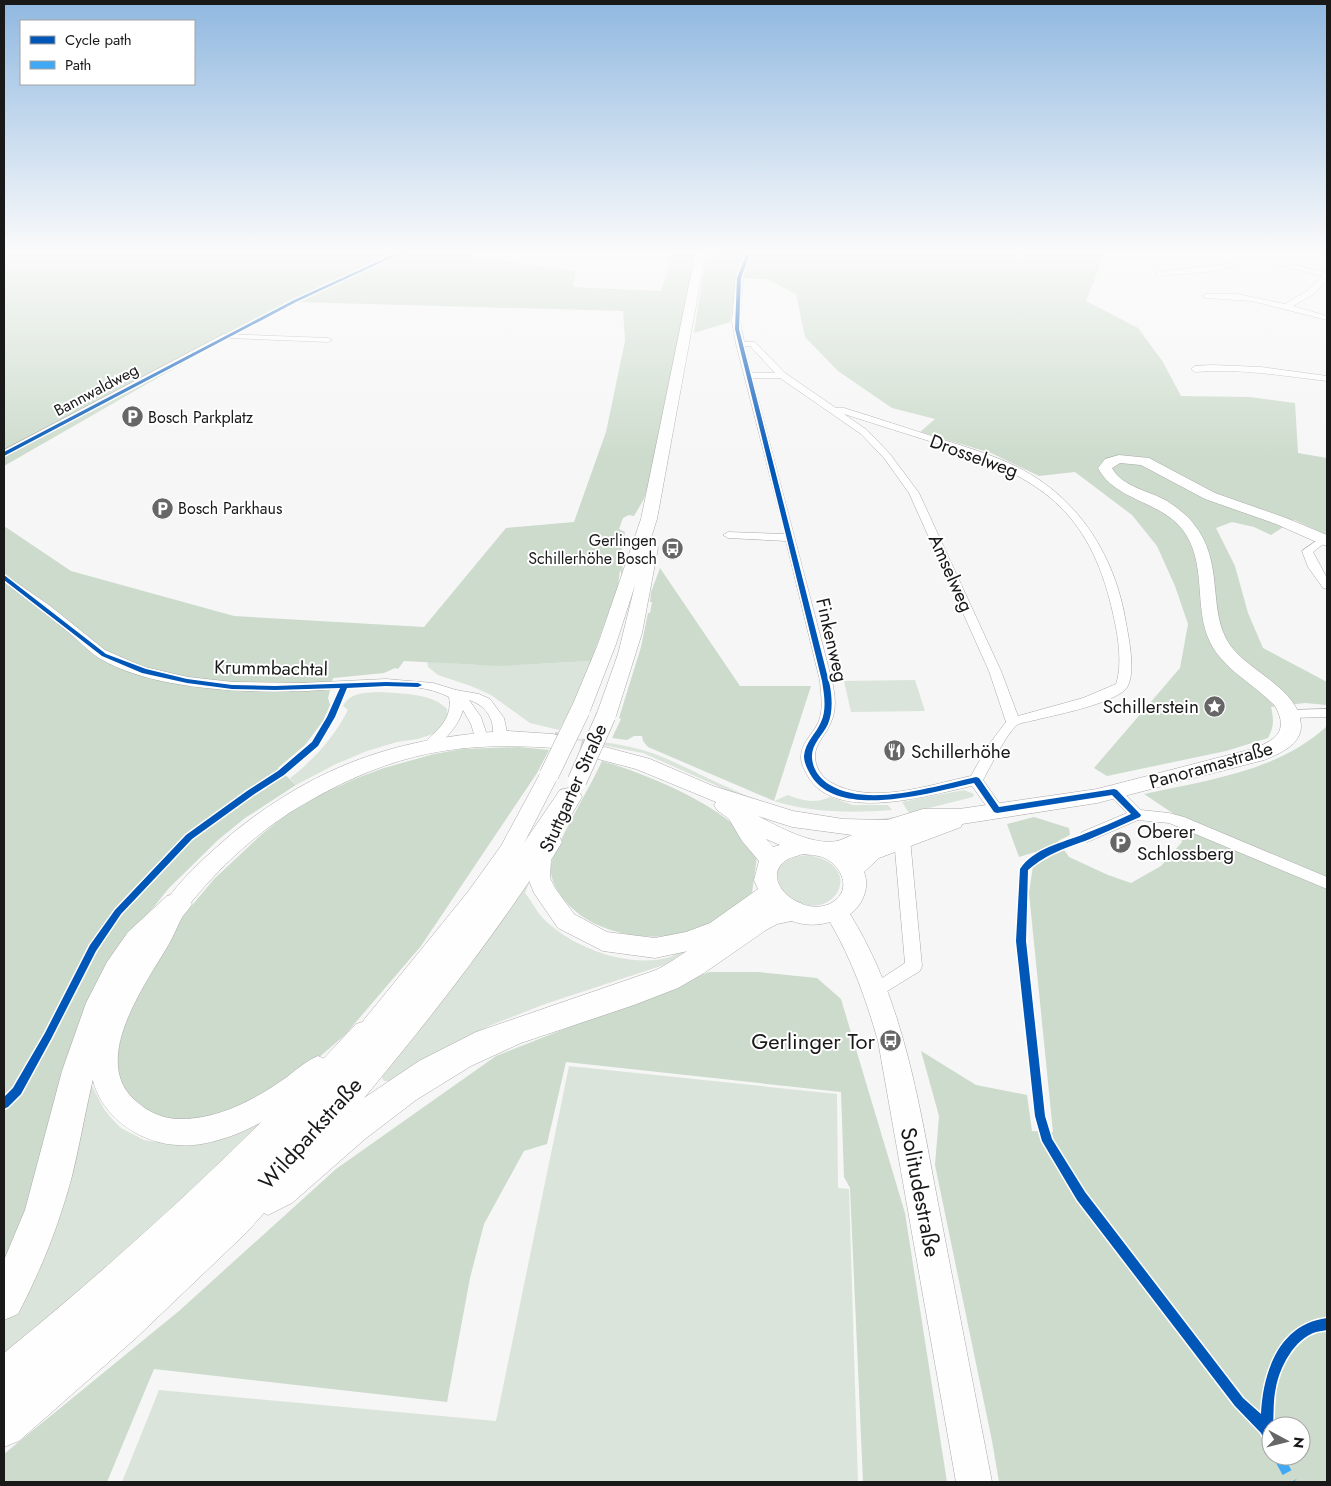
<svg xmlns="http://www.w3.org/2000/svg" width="1331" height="1486" viewBox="0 0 1331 1486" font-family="Jost,sans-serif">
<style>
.green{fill:#dbe4da}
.forest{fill:#ccdbcb;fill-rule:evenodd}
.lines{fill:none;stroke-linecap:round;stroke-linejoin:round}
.secondary-tunnel{stroke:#d5d5d5;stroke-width:19;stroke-dasharray:19 9;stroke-linecap:butt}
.street-casing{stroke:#aaa;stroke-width:1}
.secondary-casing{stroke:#aaa;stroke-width:1}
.highway-casing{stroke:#aaa;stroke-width:1}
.street{fill:#fefefe;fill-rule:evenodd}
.secondary{fill:#fefefe;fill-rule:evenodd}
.highway{fill:#fefefe;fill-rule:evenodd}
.secondary-bridge-casing{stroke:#aaa;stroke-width:20;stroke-linecap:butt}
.secondary-bridge{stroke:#fefefe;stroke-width:19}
.quiet{stroke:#3fa9f5;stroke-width:10;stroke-dasharray:19 10;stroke-linecap:butt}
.cycleway-casing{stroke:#fff;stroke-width:3}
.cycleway{fill:#0057b8;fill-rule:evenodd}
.labels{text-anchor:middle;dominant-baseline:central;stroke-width:4;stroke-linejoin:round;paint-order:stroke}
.far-street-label{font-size:16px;fill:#191919;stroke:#fff}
.far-poi-label{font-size:16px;fill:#191919;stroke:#fff;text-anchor:start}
.street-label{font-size:19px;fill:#191919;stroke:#fff}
.poi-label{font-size:19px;fill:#191919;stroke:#fff;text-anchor:start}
.near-poi-label{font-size:22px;fill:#191919;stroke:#fff;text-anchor:end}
.near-street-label{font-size:22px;fill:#191919;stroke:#fff}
</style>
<rect width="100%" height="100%" fill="#f6f6f6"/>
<!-- green -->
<g class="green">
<path d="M427 661C482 668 536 664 591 661L571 709 559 730 530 723 491 695 471 686 438 675 428 667Z"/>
<path d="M915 680 925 711 851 712 844 681Z"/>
<path d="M379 692C400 694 431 692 447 709L448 719 438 731 433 734 418 739 397 742 367 751 336 764 296 785 290 778C315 759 334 737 348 710L343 706C351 692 364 693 379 692Z"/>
<path d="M550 735C585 740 621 742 655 754 683 765 710 780 738 792 787 814 841 826 895 817L903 819 850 823 801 817 760 805 643 753Z"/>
<path d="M964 790 974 794 973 797 909 813 902 802Z"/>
<path d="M788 795C803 801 815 804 830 797L853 805H888L892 810C853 813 812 813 774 801Z"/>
<path d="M808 855C868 865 834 924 794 900 788 897 783 895 781 888 770 865 787 857 808 855Z"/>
<path d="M528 881H530L525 893C533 903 538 915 548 923 577 949 631 969 670 957 675 955 679 951 683 949 689 947 696 945 702 943L673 962 545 1004 489 1026 432 1055 391 1081H384L381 1076 450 991Z"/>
<path d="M569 1066 837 1094 838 1188 849 1189 858 1482H122L159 1390 496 1421Z"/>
<path d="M92 1077 96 1080 91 1084 104 1109 112 1119 121 1128 144 1140 170 1144 262 1123 73 1302 4 1358V1322L8 1316Z"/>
</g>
<!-- forest -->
<g class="forest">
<path d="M4 251H479L473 257 576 271 573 287 661 291 673 251H695L655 462 644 499 634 516 629 515 623 518 619 529 625 532 621 552 617 557 619 562H623L622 575 620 570 618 586 591 661 499 666 404 661 398 669 395 668 384 673 333 678 328 698 330 705 323 721 305 745 278 768 296 785 245 818 218 840 169 888 141 923 41 1163 8 1263 4 1271V526L71 571 234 616 424 627 506 528 574 522 606 432 625 341 623 311 296 302 215 345 4 466Z"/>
<path d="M707 251H1106L1086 301 1138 328 1163 362 1181 396 1250 397 1295 403 1298 453 1327 458V535L1294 520 1271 535 1254 527 1232 522 1216 528 1235 566 1248 613 1263 648 1327 682V705L1305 703 1271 707C1274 720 1274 727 1268 738L1226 751 1107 776 1094 768 1180 668 1188 624 1175 586 1157 546 1132 515 1075 472 1039 476 991 453 920 432 935 419 892 408 838 371 805 337 796 294 767 279 737 278 730 322 694 333Z"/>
<path d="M660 568 740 686H811L774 801 648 747 643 741 642 736H634L627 740 612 738 621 719 619 718 641 647 648 613H650L652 602H650L651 592Z"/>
<path d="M1327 726V1482H999L992 1441 935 1165 939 1116 921 1051 976 1085 1027 1095 1032 1131 1053 1132 1029 893 1035 852 1019 857 1007 824 1034 817 1069 828 1070 835 1058 841 1069 857 1108 875 1131 883 1161 866 1182 842 1174 814 1144 794C1207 780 1277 772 1327 726ZM1271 1426H1301V1456H1271Z"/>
<path d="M519 747 549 750 537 773 421 946 344 1036 297 1076 218 1117 184 1121 159 1117 140 1108 126 1094 120 1081 115 1055 123 1018 174 927 214 879 261 835 286 815 322 794 357 778 384 768 434 754 463 749Z"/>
<path d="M602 761C639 771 714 802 740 831 746 839 751 849 757 857L752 893C739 903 724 917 709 925 670 945 605 939 573 909 562 899 549 882 551 866 552 856 558 847 562 838 575 811 590 787 602 761Z"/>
<path d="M709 972H758L817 978 841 999 905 1213 947 1482H863L850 1188 844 1177 841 1092 566 1062 547 1144 524 1151 484 1224 470 1278 447 1402 154 1369 107 1482H4V1454L179 1311 336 1169 496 1056Z"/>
</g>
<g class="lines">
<!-- secondary-tunnel -->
<path class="secondary-tunnel" d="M553 741 605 754"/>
<defs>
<g id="street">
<path d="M1227 251H1239L1327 273V280L1314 294 1293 306 1327 316V320L1252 301 1206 298 1202 296 1206 294H1237L1285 304 1308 290 1323 276 1251 258C1230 274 1184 273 1158 276L1154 274 1158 272 1227 264 1238 261 1244 257Z"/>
<path d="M736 276 743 278 740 321 744 342H755L785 373 836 408H844C877 418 909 429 941 439 969 448 997 456 1023 470 1081 501 1116 559 1126 623 1129 639 1137 678 1125 690 1109 704 1061 714 1039 719 1033 721 1022 722 1017 725 1007 733 990 767 983 780L1004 810 1002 814 997 815 992 814 972 786C930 795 838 823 809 778 805 771 801 764 801 757 801 743 813 734 818 723 824 710 821 695 820 681L786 541 728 538 723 535 728 532 785 534 736 344 732 321ZM745 346H750L775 373H752ZM753 378H780L861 434 884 458 909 493 989 671 1006 722 987 747 971 776C928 785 871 806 830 782 821 776 815 767 815 756 815 743 827 734 831 722 837 709 835 695 832 681ZM844 414C876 424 909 435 942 445 1032 475 1085 504 1110 601 1116 625 1124 660 1116 684L1083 698 1018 716 1001 671 919 493 890 454 867 430Z"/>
<path d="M224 334 328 338 332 340 328 342 228 338 4 457V450Z"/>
<path d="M1212 365 1261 367 1327 376V381C1283 376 1240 368 1195 372L1191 369 1195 366Z"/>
<path d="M1323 536 1327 537V541L1313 552 1327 578V589L1323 588 1308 567 1302 551Z"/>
<path d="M4 574 49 605 105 650 144 667 188 677 233 682 301 683 386 679 433 683 456 690 479 694 490 699 504 718 507 732 504 740H494C492 736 493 734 493 729 492 714 482 704 469 700L481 717 488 738 486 741H476L471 724 463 710C458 727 446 738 434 749H424L422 746 424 743C438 730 453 718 449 697 411 677 348 689 306 691 246 693 151 690 99 658 87 650 78 640 67 631 47 614 25 598 4 582Z"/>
<path d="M1327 709V717L1289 718 1284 717 1282 714 1284 711 1289 710Z"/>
<path d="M1114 787 1119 788 1141 810 1169 813 1184 817 1327 877V889L1169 823 1138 820 1092 840 1087 842 1082 840 1079 836 1082 832 1127 813 1107 792 1109 788Z"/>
<path d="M902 833 907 835 910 839 922 966 920 971 876 998 870 996 867 991 870 986 905 963 894 839 897 835Z"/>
</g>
<g id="secondary">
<path d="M696 251H706L657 519 649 544 656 545 658 548 642 633 616 716 613 720 606 722 599 720 596 716 618 654 635 585 616 644 590 711 587 715 580 717 573 715 570 711 598 644 641 519Z"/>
<path d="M1119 455 1149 458 1215 493 1286 518 1327 535V546L1321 544 1276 524 1205 499 1141 465 1120 463 1112 468C1122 487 1150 491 1167 501 1176 507 1186 514 1193 523 1226 563 1206 610 1230 645 1248 671 1301 690 1301 726 1301 745 1279 754 1264 760L1097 803 962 824 961 827 879 858 864 872C870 887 863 905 850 914 904 1001 919 1104 938 1203 956 1296 974 1389 992 1482H956L878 1041C866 999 852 960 830 922 808 929 784 922 769 906L726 937 688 951 655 958 603 951 558 928 534 893 528 878 529 860 543 836 551 834 559 836 562 842 551 860 550 878 555 888 574 914 607 932 655 938 686 932 710 923 758 889 754 880 759 861 742 841 729 819 717 810 714 805 716 802 636 769 598 759 595 754 598 749 605 747 650 759 713 786 793 811 843 819 887 820 923 809H959L1097 789 1252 749C1274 741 1290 732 1275 706 1255 685 1223 669 1210 642 1193 607 1208 562 1182 529 1160 501 1114 500 1098 468L1105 459ZM758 816 792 827 852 835C847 837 842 840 837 841 813 846 779 827 758 816ZM766 839 780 845 773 847ZM803 854C809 855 816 855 822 857 841 864 853 889 833 902 803 921 755 878 788 859 792 857 798 856 803 854Z"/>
<path d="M508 731 553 734 560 736 563 741 560 746 553 748C459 741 394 753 311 800 267 824 225 861 193 900 182 913 177 930 169 944 145 985 88 1062 137 1102 148 1112 164 1119 179 1119 220 1119 254 1100 287 1077 297 1069 306 1061 318 1056L327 1060 331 1068C319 1094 261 1124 234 1135 217 1141 197 1147 178 1145 132 1143 87 1105 91 1057 94 1018 120 984 139 952 145 942 152 932 157 922 162 913 164 903 171 894 189 871 212 851 234 832 319 764 400 737 508 731Z"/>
<path d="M549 768 556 770 559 775 517 857 483 905 377 1042 356 1052 347 1049 343 1041 347 1033 359 1026 467 893 501 846 542 770Z"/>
</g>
<g id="highway">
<path d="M569 788 578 790 582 797C520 904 443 1003 364 1098L419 1061 476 1032 656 970C695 951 758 889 801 903L806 911 801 919 777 924 766 930 704 973 678 988 634 1005 521 1043 471 1066 416 1100 365 1139 292 1203 268 1215 264 1213 247 1232 136 1338 19 1441 4 1447V1353C129 1251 247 1142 356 1024L368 1020 380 1024 381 1028 480 907 560 790Z"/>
<path d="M177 893 187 896 192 904C184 918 169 928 158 940 141 958 127 981 117 1004 93 1058 86 1119 72 1176 59 1225 41 1270 18 1314L4 1320V1260L25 1210 62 1071 86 1003 107 962 128 932 167 896Z"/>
</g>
</defs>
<!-- street casing -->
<use href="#street" class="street-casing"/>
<!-- secondary casing -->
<use href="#secondary" class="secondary-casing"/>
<!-- highway casing -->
<use href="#highway" class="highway-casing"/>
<!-- street -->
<use href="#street" class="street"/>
<!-- secondary -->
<use href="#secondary" class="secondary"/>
<!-- highway -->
<use href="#highway" class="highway"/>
<defs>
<g id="secondary-bridge">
<path d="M549 775 580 711"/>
<path d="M577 781 606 716"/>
</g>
</defs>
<!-- secondary-bridge casing -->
<use href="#secondary-bridge" class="secondary-bridge-casing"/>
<!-- secondary-bridge -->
<use href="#secondary-bridge" class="secondary-bridge"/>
<!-- quiet -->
<path class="quiet" d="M1278 1456 1292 1482"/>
<defs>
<g id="cycleway">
<path d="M401 251H406L296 302 4 456V452L294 300Z"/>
<path d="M681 251 748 253 750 254 741 278 739 329 830 686C832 698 833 712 828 724 823 735 811 744 812 758 813 770 820 779 830 785 868 808 935 786 976 777L979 778 999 807 1114 789 1117 790 1141 815 1140 817C1123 824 1107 832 1090 839 1066 848 1048 853 1028 870L1026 941 1045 1116 1052 1139 1085 1192 1243 1398 1261 1414C1263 1372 1279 1324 1327 1318V1330C1324 1331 1319 1331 1316 1332 1294 1339 1280 1367 1276 1387 1273 1400 1274 1413 1273 1426H1271V1445L1266 1444 1261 1433 1235 1406 1077 1200 1042 1141 1035 1116 1016 941 1020 869C1034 848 1062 843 1084 834 1100 828 1116 821 1131 814L1112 795 997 813 994 812 974 783C933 792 841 820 812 777 808 771 804 763 804 756 805 742 816 734 821 722 827 709 824 694 822 681L735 329 737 278 746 255Z"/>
<path d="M4 575 106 654 146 669 187 679 232 685 275 686 386 682 418 683 422 685 418 687 386 686 347 688 335 717 318 746 284 775 253 795 192 839 121 914 96 951 51 1039 21 1094 8 1107 4 1109V1097L13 1088 45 1033 90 945 115 910 186 835 247 791 278 771 312 742 327 717 340 688 275 690 232 689 187 683 142 673 102 656 4 580Z"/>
</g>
</defs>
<!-- cycleway casing -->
<use href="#cycleway" class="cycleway-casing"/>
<!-- cycleway -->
<use href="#cycleway" class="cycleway"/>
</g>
<!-- sky -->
<linearGradient id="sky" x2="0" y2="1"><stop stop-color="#90b8e0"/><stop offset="0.55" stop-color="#fbfbfb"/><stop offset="1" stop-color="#fbfbfb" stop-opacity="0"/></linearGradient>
<rect width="1331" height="459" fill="url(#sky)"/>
<!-- icons -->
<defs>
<symbol id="parking-disc" viewBox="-11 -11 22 22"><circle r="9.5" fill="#666" stroke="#fff"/><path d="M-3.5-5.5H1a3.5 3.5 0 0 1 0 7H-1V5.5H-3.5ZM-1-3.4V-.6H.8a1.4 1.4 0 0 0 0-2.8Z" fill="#fff"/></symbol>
<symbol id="bus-disc" viewBox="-11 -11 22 22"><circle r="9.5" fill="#666" stroke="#fff"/><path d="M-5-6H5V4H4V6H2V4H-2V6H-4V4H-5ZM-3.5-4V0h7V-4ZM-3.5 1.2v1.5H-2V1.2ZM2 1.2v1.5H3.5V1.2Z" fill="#fff"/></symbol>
<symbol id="sight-disc" viewBox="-11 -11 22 22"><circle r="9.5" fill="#666" stroke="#fff"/><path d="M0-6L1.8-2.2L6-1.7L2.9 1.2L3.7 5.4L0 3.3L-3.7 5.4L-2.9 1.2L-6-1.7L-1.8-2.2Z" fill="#fff"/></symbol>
<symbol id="restaurant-disc" viewBox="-11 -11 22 22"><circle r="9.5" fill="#666" stroke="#fff"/><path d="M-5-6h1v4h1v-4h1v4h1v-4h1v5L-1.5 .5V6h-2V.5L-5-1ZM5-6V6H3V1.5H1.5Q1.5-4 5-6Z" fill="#fff"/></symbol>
</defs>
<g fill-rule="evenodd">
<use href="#parking-disc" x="120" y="404" width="25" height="25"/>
<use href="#parking-disc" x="150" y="496" width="25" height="25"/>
<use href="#bus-disc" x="660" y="536" width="25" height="25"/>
<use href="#sight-disc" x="1202" y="694" width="25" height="25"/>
<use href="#restaurant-disc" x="882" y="738" width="25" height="25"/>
<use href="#parking-disc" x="1108" y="830" width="25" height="25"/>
<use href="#bus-disc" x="878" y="1028" width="25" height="25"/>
</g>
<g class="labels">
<!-- far-street labels -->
<g class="far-street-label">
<text transform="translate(96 390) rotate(-28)">Bannwaldweg</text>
</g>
<!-- far-poi labels -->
<g class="far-poi-label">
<text x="148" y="417">Bosch Parkplatz</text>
<text x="178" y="508">Bosch Parkhaus</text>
<text x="657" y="540" text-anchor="end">Gerlingen<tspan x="657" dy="18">Schillerhöhe Bosch</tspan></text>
</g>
<!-- street labels -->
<g class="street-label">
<text transform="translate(974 456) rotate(20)">Drosselweg</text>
<text transform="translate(951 573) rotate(66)">Amselweg</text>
<text transform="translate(832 640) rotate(77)">Finkenweg</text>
<text transform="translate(271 668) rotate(1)">Krummbachtal</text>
<text transform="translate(1211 765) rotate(-16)">Panoramastraße</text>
<text transform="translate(573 788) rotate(-66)">Stuttgarter Straße</text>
</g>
<!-- poi labels -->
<g class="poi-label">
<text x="1199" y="706" text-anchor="end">Schillerstein</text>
<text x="911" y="751">Schillerhöhe</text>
<text x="1137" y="831">Oberer<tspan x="1137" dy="22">Schlossberg</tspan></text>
</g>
<!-- near-poi labels -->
<g class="near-poi-label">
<text x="875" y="1041">Gerlinger Tor</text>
</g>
<!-- near-street labels -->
<g class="near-street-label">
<text transform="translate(310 1133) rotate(-48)">Wildparkstraße</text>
<text transform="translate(921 1192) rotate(79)">Solitudestraße</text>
</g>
</g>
<!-- border -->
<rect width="1331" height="1486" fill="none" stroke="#191919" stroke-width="10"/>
<!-- legend -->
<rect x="20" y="20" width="175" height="65" fill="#ffffff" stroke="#a3a3a3"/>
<rect x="30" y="36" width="25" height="8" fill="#0057b8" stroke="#a3a3a3"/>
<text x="65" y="45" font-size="15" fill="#191919">Cycle path</text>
<rect x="30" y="61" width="25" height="8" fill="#3fa9f5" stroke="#a3a3a3"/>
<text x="65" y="70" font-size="15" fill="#191919">Path</text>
<!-- north arrow -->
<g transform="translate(1286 1441) rotate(97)"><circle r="24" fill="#ffffff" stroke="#a3a3a3"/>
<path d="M0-4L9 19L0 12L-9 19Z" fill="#666666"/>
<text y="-8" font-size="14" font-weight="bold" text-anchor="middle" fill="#191919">N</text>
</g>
</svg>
